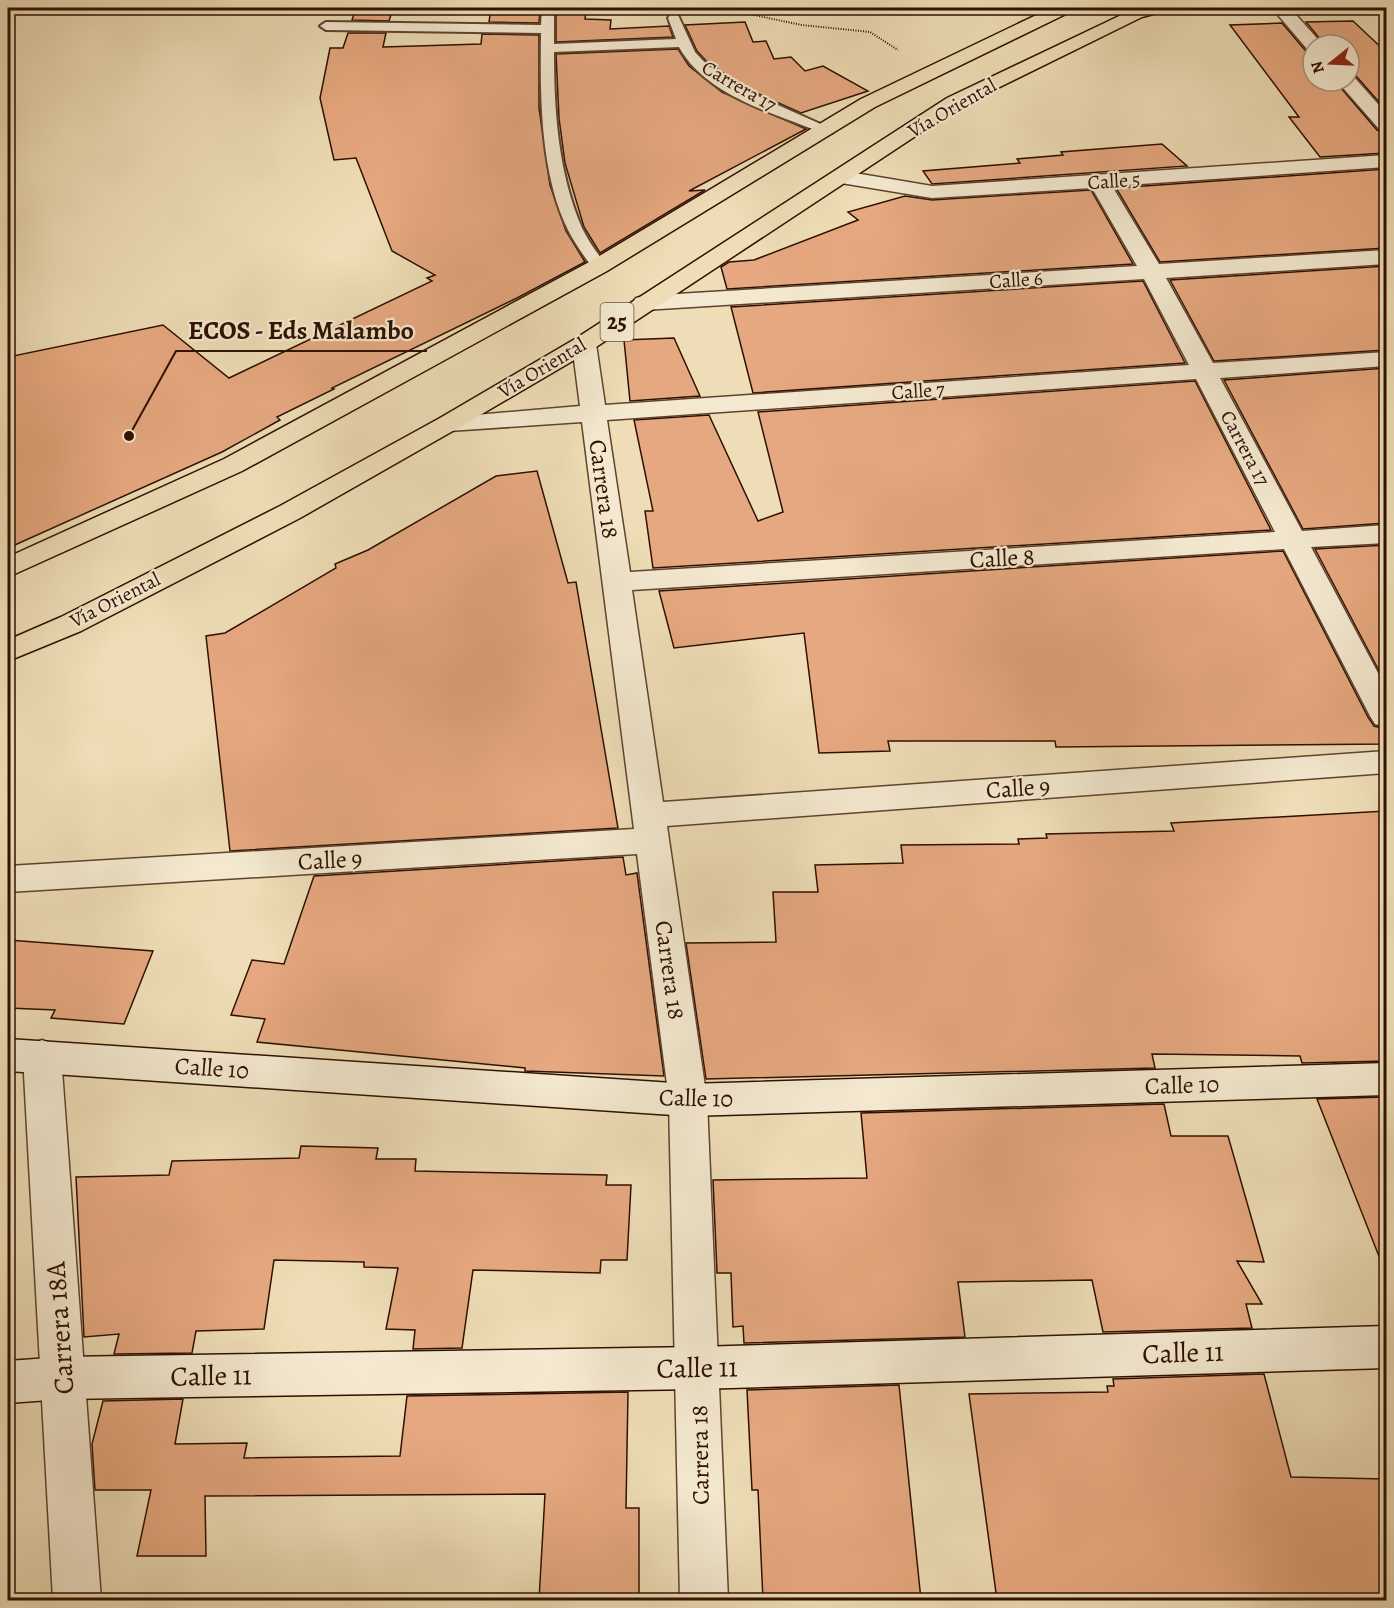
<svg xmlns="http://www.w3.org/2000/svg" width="1394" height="1608" viewBox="0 0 1394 1608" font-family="Alegreya,serif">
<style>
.building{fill:#e6a880;stroke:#2e1000;stroke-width:1.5}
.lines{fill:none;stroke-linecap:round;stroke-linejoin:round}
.service-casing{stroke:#5e432e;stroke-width:4}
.minor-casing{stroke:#5e432e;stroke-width:3}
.secondary-casing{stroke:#2e1000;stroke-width:3}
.trunk-casing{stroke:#2e1000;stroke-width:3}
.path{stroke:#2e1000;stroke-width:2;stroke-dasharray:1 1.5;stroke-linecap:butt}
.service{fill:#f4e9d0;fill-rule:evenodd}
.minor{fill:#f4e9d0;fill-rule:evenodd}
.secondary{fill:#f4e9d0;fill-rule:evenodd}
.trunk{fill:#eeddb6;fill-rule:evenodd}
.labels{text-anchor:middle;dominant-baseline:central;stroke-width:4.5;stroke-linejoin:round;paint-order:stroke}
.far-street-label{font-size:20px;fill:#2e1000;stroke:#f4e9d0}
.shield{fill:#f4e9d0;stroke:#69513e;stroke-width:1.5}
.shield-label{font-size:22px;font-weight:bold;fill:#2e1000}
.street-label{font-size:24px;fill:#2e1000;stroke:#f4e9d0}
.near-street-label{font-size:28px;fill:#2e1000;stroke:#f4e9d0}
.leader{fill:none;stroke:#2e1000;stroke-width:2}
.callout-dot{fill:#2e1000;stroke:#f4e9d0;stroke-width:2}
.callout-label{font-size:26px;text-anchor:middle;font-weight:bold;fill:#2e1000;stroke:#f4e9d0;stroke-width:4.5;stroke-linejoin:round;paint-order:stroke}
</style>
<rect width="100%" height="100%" fill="#eeddb6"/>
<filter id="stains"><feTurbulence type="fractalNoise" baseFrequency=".00333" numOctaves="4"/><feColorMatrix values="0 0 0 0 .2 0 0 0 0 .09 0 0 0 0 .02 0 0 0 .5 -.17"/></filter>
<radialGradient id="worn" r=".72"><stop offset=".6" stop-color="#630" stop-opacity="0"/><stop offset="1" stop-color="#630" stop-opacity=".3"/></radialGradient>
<!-- building -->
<g class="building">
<path d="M356 8H393L389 21 352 20Z"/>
<path d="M491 8 540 10 539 23 489 22Z"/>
<path d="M556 10 586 11 585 19 611 20 610 29 669 26 673 37 556 42Z"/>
<path d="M1353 21 1386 52V110L1356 76 1349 74V45H1325L1306 22Z"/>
<path d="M745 22 753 42 766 41 774 59 791 57 805 71 823 66 868 91 801 113 752 91 709 64 697 51 685 25Z"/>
<path d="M1282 23 1305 50 1313 52V81H1335L1377 130 1386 133V153L1320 157 1289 117H1299L1230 25Z"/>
<path d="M348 33H386L383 47 481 44 482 34 539 35V108L550 185 566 231 585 262 517 298 332 388 334 389 277 417 280 420 222 452 8 548V357L163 325 229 378 432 281 427 278 435 275 392 251 356 158 334 160 320 98 330 48H343Z"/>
<path d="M678 49 689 66 722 92 806 129 689 191 705 190 600 253 584 227 565 163 559 118 556 54Z"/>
<path d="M1162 144 1187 166 932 184 923 171 1020 163 1017 159 1063 155 1061 152Z"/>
<path d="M1386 169V248L1160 262 1116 188Z"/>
<path d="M1091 190 1133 264 727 289 721 267 729 262 754 260 858 220 848 212 905 196 932 200Z"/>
<path d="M1386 266V350L1214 361 1170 280Z"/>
<path d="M1143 281 1185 363 753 393 731 307Z"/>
<path d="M674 338 700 396 630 401 624 340Z"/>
<path d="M1386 368V523L1303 529 1224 380Z"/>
<path d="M1195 381 1271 530 653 568 645 511H653L634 420 709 415 758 521 783 512 758 412Z"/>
<path d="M537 471 568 583 576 582 618 828 230 851 206 636 225 633 336 568 335 564 368 550 496 476Z"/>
<path d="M1386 545V684L1315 549Z"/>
<path d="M1283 551 1368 717 1374 726 1386 729V744L1056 747 1055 741H888L890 751 819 753 804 633 674 648 659 591Z"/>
<path d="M1386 811V1061L1302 1063 1300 1056 1152 1054 1155 1068 706 1079 686 943 776 942 773 892H818L815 865 903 863 901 845 1019 844 1018 839 1047 838 1046 834 1174 831 1171 823Z"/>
<path d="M623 857 626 875 637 873 664 1076 525 1071V1068L257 1042 265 1019 231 1015 252 960 284 964 314 876Z"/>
<path d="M8 940 153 951 124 1024 51 1018 55 1010 8 1008Z"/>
<path d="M1386 1097V1268L1384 1269 1317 1099Z"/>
<path d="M1164 1104 1171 1136H1228L1264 1262 1237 1261 1262 1304H1246L1252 1328 1103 1332 1092 1280 958 1282 965 1337 744 1343 743 1326 733 1327 731 1273H717L713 1180 867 1178 861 1113Z"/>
<path d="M301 1146 378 1148 376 1159H416L415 1171 607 1175 606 1185H631L627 1260H601L600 1273 473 1270 462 1348 413 1349 415 1330 386 1329 398 1268 364 1267V1262L274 1260 264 1329 196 1331 192 1353 114 1354 119 1334 84 1337 76 1177 169 1175 172 1161 299 1158Z"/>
<path d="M1264 1374 1291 1477 1386 1479V1600H997L969 1394 1108 1392 1107 1386H1114L1113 1379Z"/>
<path d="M899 1385 921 1600H763L758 1490H752L747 1390Z"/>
<path d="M628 1392 626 1508H639V1599L539 1600 545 1494 205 1496 206 1556H137L151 1490H95L92 1444 103 1401 183 1399 175 1444 247 1443 244 1458 400 1456 407 1396Z"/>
</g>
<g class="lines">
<defs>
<g id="service">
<path d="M542 8H554V44L676 39 668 18 670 15H678L695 52 708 66 751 93 834 130 832 133H822C774 113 706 96 679 47L554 52C554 110 558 173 582 228 588 241 598 254 607 266L599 271 593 269C585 257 575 244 568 230 540 174 540 94 541 33L326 30 320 26 326 22 541 25Z"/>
<path d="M1030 8H1043L1050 15 1048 18H1040Z"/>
</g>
<g id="minor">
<path d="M1272 8H1290L1323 45H1313V50L1307 49Z"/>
<path d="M1349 76 1354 77 1386 113V131L1379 129 1337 81H1349Z"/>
<path d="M1386 155V167L1112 186 1159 264 1386 250V264L1166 278 1213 363 1386 352V366L1220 378 1302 531 1386 525V543L1311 547 1386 688V727L1375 724 1370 716 1284 549 632 590 663 802 1386 751V773L667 826 707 1100 728 1600H680L669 1100 637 854 8 892V866L634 829 582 422 449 431 440 428 436 423 440 418 580 406 572 344 575 339 584 337 593 339 596 344 605 405 1189 365 1144 279 644 310 636 308 632 303 636 298 644 296 1137 266 1092 188 932 198 835 182 832 177 835 172 843 171 932 186ZM1196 379 1275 532 630 572 607 420Z"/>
<path d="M42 1040 55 1045 61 1056 101 1600H53L23 1056 29 1045Z"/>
</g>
<g id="secondary">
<path d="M8 1039 688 1084 1386 1063V1095L688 1116 8 1071Z"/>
<path d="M1386 1326V1368L698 1389 63 1399 8 1403V1361L63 1357 698 1347Z"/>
</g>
<g id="trunk">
<path d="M1051 8H1073L1070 12 875 107 607 271 242 471 8 577V557L224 459 591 261 861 99Z"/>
<path d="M1136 8H1164L1161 12 1142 17 961 106 593 349 458 428 300 518 81 631 8 661V640L61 617 280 506 440 418 575 339 947 98Z"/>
</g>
</defs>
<!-- service casing -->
<use href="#service" class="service-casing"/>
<!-- minor casing -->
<use href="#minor" class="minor-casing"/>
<!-- secondary casing -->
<use href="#secondary" class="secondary-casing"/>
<!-- trunk casing -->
<use href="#trunk" class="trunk-casing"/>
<!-- path -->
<path class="path" d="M720 8 802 25 870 32 898 50"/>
<!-- service -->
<use href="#service" class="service"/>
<!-- minor -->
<use href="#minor" class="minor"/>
<!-- secondary -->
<use href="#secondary" class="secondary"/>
<!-- trunk -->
<use href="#trunk" class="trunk"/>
</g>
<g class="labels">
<!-- far-street labels -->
<g class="far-street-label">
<text transform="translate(739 86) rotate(30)">Carrera 17</text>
<text transform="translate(952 108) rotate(-30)">Vía Oriental</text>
<text transform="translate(1114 181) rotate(-4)">Calle 5</text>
<text transform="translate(1016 280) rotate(-4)">Calle 6</text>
<text transform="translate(542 368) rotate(-31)">Vía Oriental</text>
<text transform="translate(918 391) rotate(-4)">Calle 7</text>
<text transform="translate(1245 448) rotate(62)">Carrera 17</text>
<text transform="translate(115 600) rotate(-27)">Vía Oriental</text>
</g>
<!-- shield labels -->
<rect class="shield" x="600.5" y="303" width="33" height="38" rx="4.5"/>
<g class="shield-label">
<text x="617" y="322">25</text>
</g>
<!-- street labels -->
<g class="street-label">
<text transform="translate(604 489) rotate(82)">Carrera 18</text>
<text transform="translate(1002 558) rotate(-3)">Calle 8</text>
<text transform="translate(1018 788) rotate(-4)">Calle 9</text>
<text transform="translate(330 860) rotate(-3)">Calle 9</text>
<text transform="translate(670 970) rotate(82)">Carrera 18</text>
<text transform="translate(212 1068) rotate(4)">Calle 10</text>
<text transform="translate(1182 1085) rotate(-2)">Calle 10</text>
<text transform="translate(696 1098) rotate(1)">Calle 10</text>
<text transform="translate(700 1455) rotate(-91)">Carrera 18</text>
</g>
<!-- near-street labels -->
<g class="near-street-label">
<text transform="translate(60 1328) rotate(-94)">Carrera 18A</text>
<text transform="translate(1183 1353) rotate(-2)">Calle 11</text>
<text transform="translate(697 1368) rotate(-1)">Calle 11</text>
<text transform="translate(211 1376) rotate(-1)">Calle 11</text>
</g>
</g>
<!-- callouts -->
<path class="leader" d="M129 436L176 351H427"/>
<circle class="callout-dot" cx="129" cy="436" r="6"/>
<g class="callout-label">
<text x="301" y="339">ECOS - Eds Malambo</text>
</g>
<!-- margin -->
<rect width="1394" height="1608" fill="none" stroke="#eeddb6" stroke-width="30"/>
<rect x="9" y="9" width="1376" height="1590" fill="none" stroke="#2e1000" stroke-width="3"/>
<rect x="15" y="15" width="1364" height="1578" fill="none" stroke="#2e1000" stroke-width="1.5"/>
<!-- north arrow -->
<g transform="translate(1331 63) rotate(252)"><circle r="28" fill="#f4e9d0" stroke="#a5927d" stroke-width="1.5"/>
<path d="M0-4.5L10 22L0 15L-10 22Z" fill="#8f2418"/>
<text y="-9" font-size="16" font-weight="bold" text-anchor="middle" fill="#2e1000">N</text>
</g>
<rect width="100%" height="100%" filter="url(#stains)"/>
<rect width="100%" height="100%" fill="url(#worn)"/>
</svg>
